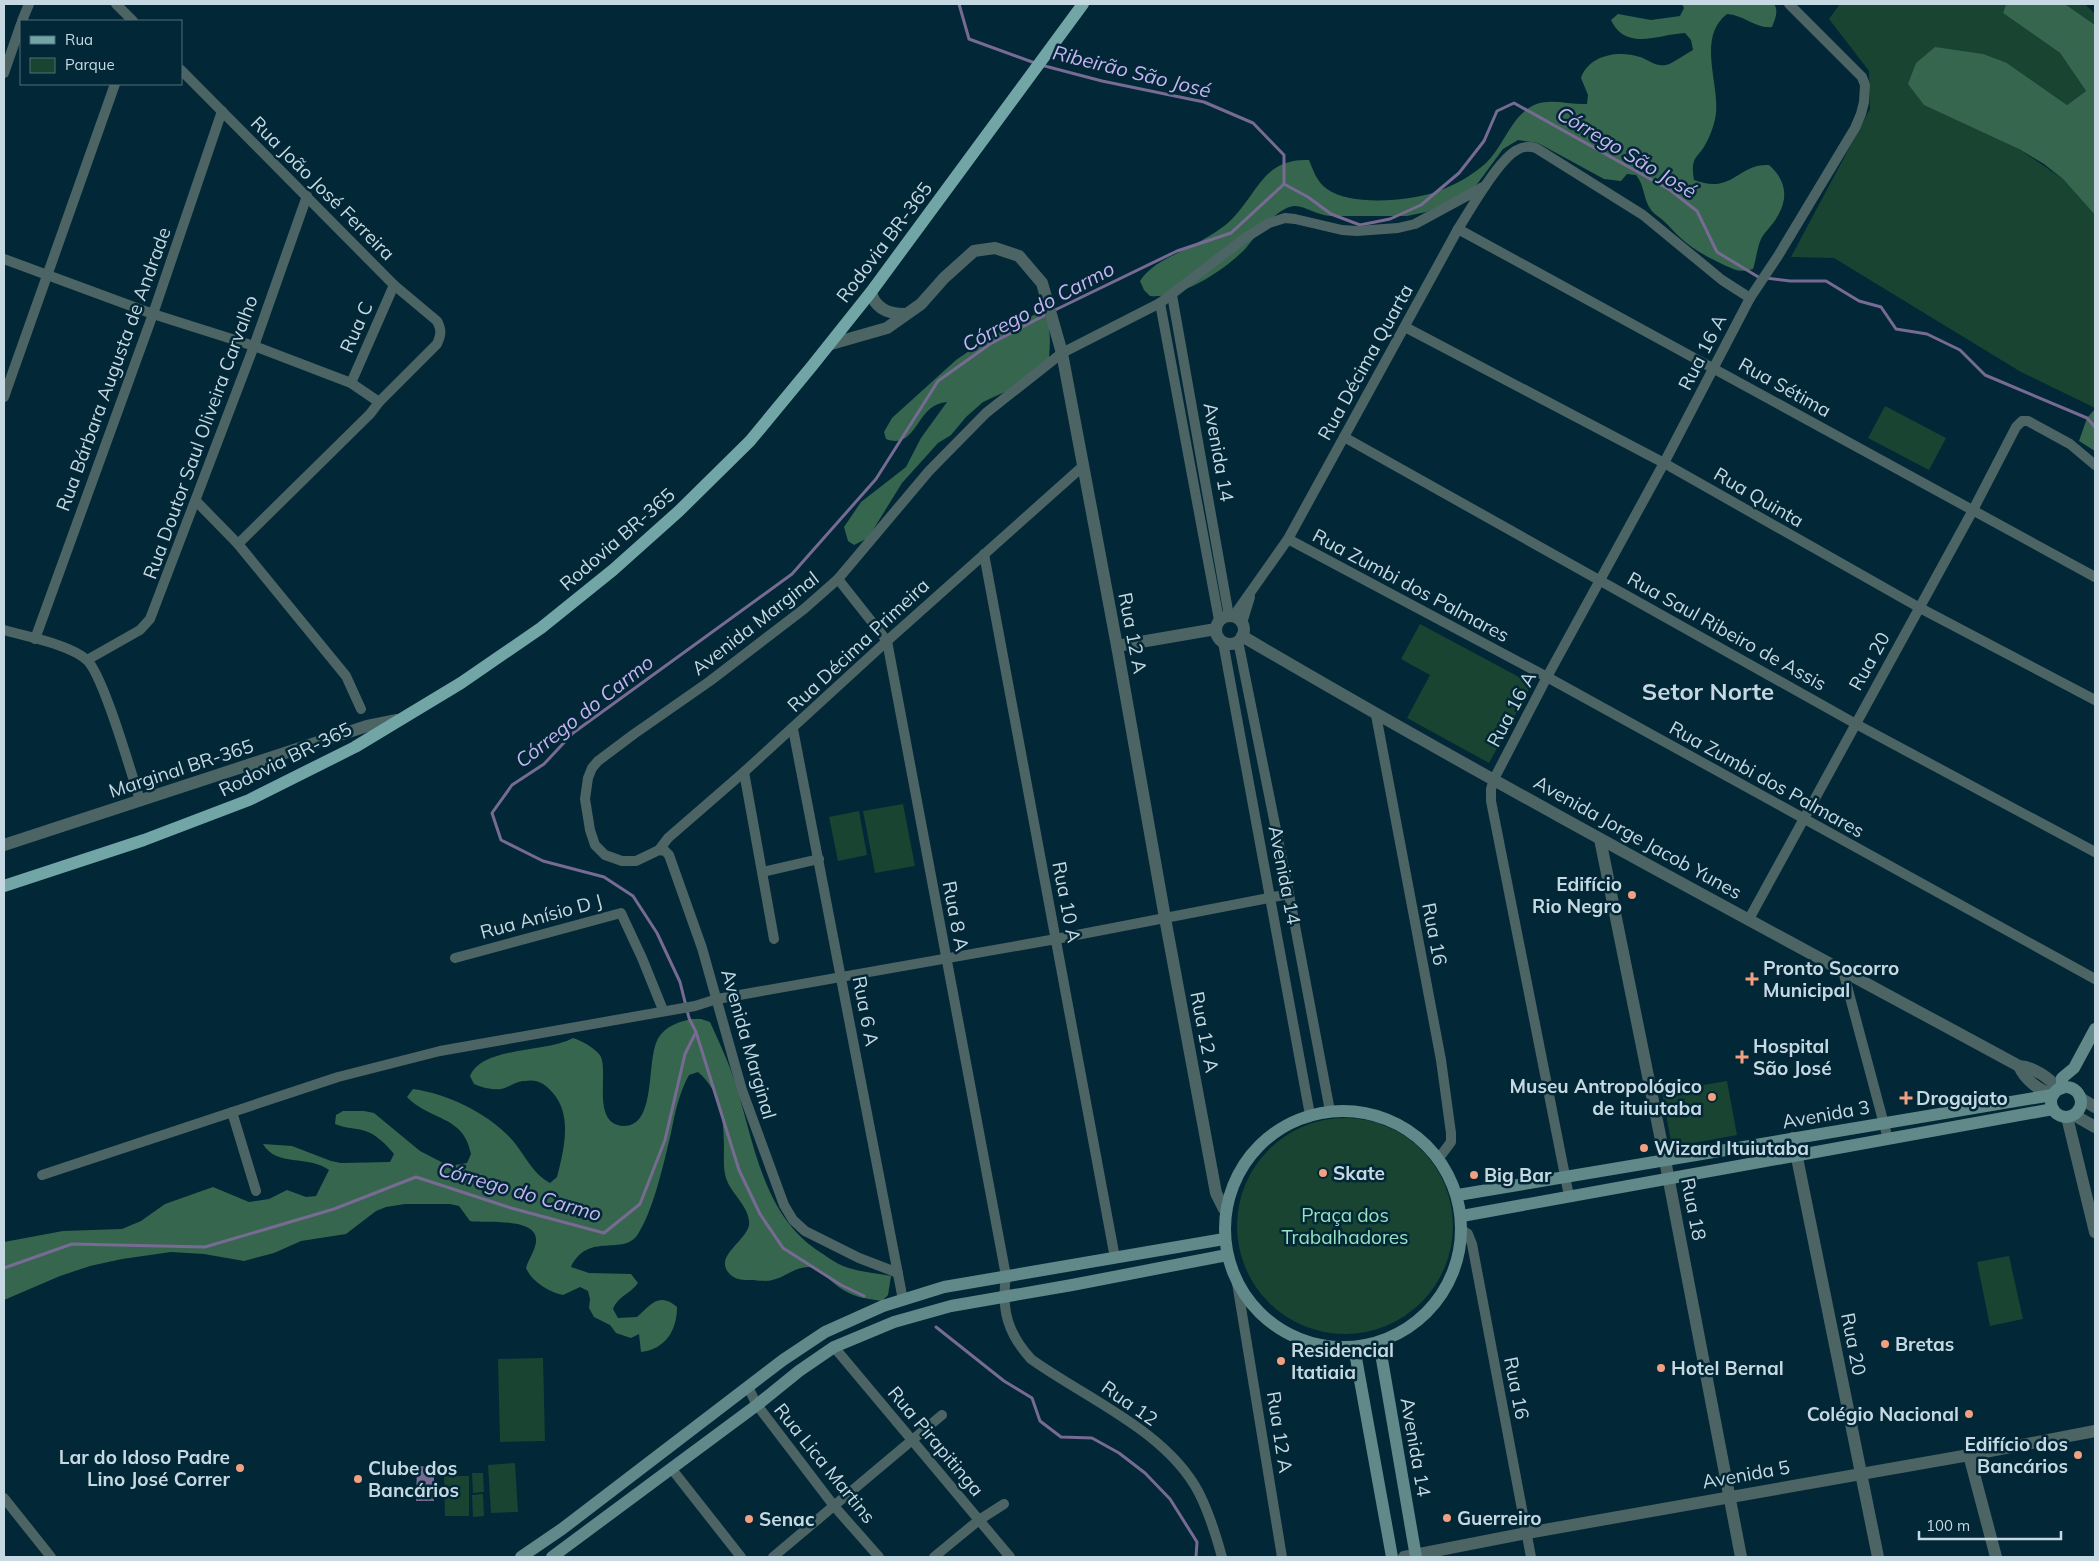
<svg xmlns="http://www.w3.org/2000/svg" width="2099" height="1561" viewBox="0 0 2099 1561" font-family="Mulish,sans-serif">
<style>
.green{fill:#184431}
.forest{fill:#37664f}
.water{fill:#776b93}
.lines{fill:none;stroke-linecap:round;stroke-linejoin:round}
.stream{stroke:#776b93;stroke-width:3}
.minor{stroke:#4c6464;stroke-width:10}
.tertiary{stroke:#4c6464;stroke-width:12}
.secondary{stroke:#618989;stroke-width:12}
.primary{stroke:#72a5a5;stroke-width:12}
.poi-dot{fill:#f2a081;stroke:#022736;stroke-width:2}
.labels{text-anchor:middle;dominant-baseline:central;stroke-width:5;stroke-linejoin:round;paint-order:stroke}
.street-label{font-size:19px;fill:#c6d9e3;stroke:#022736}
.poi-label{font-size:19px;font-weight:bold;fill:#c6d9e3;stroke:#022736;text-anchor:start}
.park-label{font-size:19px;fill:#96e3bc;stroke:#022736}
.water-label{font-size:20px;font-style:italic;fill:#c8b3f5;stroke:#022736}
.district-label{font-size:24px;font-weight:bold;fill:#c6d9e3;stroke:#022736}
</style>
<rect width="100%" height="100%" fill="#022736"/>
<!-- green -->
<g class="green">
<path d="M1840 4H2006L2003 13 2060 53 2086 91 2067 105 2007 63 2019 149 2063 179 2095 215V408L2021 372 1834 258 1791 257 1870 109 1869 71 1829 19Z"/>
<path d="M2065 4H2085L2095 14V25Z"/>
<path d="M1885 406 1946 438 1929 470 1868 438Z"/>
<path d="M1420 624 1532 684 1489 763 1407 718 1430 675 1401 659Z"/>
<path d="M903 804 915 866 875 873 863 811Z"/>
<path d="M859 811 867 855 838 861 829 817Z"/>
<path d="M1727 1081 1737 1135 1672 1147 1662 1092Z"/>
<circle cx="1345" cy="1226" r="108"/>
<path d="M2009 1256 2023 1319 1990 1326 1977 1262Z"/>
<path d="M543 1358 545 1441 500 1442 498 1359Z"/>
<path d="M515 1463 518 1512 491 1513 488 1465Z"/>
<path d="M472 1473H483L484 1492 473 1493Z"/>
<path d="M444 1476H469V1516H445Z"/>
<path d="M483 1494 484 1516 473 1517 472 1495Z"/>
</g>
<!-- forest -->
<g class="forest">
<path d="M1682 4H1774C1779 11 1775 19 1772 27 1756 29 1744 15 1727 14 1697 37 1719 82 1716 113 1715 123 1710 137 1705 145 1702 151 1696 156 1694 161 1692 167 1693 174 1694 180 1733 195 1738 163 1769 165 1786 180 1789 198 1777 217 1773 225 1765 231 1761 239 1757 248 1756 260 1753 269 1740 273 1736 270 1724 265 1697 252 1686 245 1666 223 1661 218 1655 215 1651 210 1643 199 1645 186 1636 175L1627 174 1621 181 1604 179 1538 143 1518 140 1503 149 1472 191 1426 212 1407 216H1330C1316 215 1304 205 1294 206 1276 208 1257 235 1246 248 1225 270 1181 299 1150 296L1144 290 1140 281C1153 261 1177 255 1197 243 1208 237 1220 230 1229 222 1258 195 1262 158 1309 160 1313 170 1317 182 1327 189 1351 207 1414 201 1441 190 1457 184 1474 174 1486 163 1504 146 1511 116 1534 105 1549 98 1571 105 1587 104L1588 95 1581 78C1589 55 1618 50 1640 57 1649 60 1656 67 1666 65 1672 64 1687 53 1693 50L1691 40 1685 33C1659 34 1626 52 1611 20L1618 14 1651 20 1680 16 1684 8Z"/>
<path d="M2006 4H2065L2095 25V215L2063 179 2044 164 2019 149 1924 105 1908 84 1916 63 1935 47 1983 54 2007 63 2067 105 2086 91 2060 53 2003 13Z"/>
<path d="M1042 311C1052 322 1050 344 1049 358L1022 384 983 402 966 417 951 435 938 443 902 483 868 538 854 545 848 541 844 527 861 502 906 467 921 438 947 402C915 404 918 451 886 439L884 432 892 418 956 360 991 336Z"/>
<path d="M2095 409V451L2079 441 2087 418Z"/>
<path d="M691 1019H701L710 1022C717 1037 724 1053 730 1068 754 1132 758 1215 823 1254 829 1258 836 1263 843 1266 858 1272 876 1273 891 1276L888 1295 882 1301C869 1299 857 1298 845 1291 835 1286 818 1267 808 1267 795 1267 784 1278 772 1280 766 1282 757 1280 750 1280 744 1280 737 1280 732 1276 710 1258 746 1242 749 1225 751 1208 731 1194 726 1178 723 1168 724 1158 724 1148 724 1119 721 1092 698 1072L689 1075C679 1093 675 1113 671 1133 664 1162 654 1209 638 1234 624 1257 588 1231 571 1267L589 1273 631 1274 638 1283C630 1294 618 1296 613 1309L618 1318 637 1317C650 1306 658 1291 677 1307 677 1330 666 1349 641 1352L639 1334 631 1338 616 1333 610 1325 594 1317 589 1308 590 1299 588 1291 580 1287 563 1295C549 1292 532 1282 526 1268 528 1260 535 1251 536 1242 539 1216 486 1224 470 1221L459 1206 450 1204H405L386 1207 376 1211 346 1234 301 1241 274 1253 244 1261 204 1254 171 1252 122 1259 90 1266 60 1276 4 1300V1242L63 1231 122 1229 141 1221 165 1204 213 1187 249 1202 269 1199 287 1190 306 1197 316 1196 329 1170C309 1155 276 1167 263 1144L292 1146 331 1161 341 1163 390 1162 394 1154C386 1144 375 1133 362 1130 353 1128 344 1128 335 1124L336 1115 343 1111H364L374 1113 420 1151 449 1166 467 1163 471 1154C464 1115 430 1121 407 1097L413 1089C449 1094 490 1114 514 1142 526 1157 533 1174 550 1183L557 1177C564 1150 573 1114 552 1092 544 1083 537 1079 525 1081 518 1081 514 1084 507 1087 498 1092 483 1088 474 1084L470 1076C483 1046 546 1053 573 1038 582 1041 593 1047 599 1054 611 1067 589 1125 624 1126 658 1126 645 1058 659 1037 666 1026 679 1022 691 1019Z"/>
</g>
<!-- water -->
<path class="water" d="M417 1466 434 1467V1501H416Z"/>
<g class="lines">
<!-- stream -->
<g class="stream">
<path d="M959 4 969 39 1035 63"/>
<path d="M1041 65 1102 81 1204 102 1253 123 1284 155V184"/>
<path d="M1284 184 1308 197 1331 214 1360 225 1390 219 1421 205 1459 173 1484 141 1497 111 1514 103 1670 190 1697 211 1717 252 1760 278"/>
<path d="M1766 278 1790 281H1826L1859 301 1881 307 1896 329 1927 334 1960 350 1985 375 2087 418 2095 427"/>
<path d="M1053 311 1177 251 1231 233 1284 184"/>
<path d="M4 1268 72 1244 205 1247 334 1209 416 1177 511 1208 604 1233 640 1204 665 1140 685 1054 696 1032"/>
<path d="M864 1296 841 1285 783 1248 760 1214 739 1170 696 1032 689 1018 680 982 657 933 633 896 604 877 543 861 501 840 492 813 512 785 544 764 573 733 792 574 876 479 938 381 990 344 1047 314"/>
<path d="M936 1327 1004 1381 1032 1398 1040 1421 1061 1437 1092 1438 1119 1453 1145 1473 1170 1499 1197 1542 1196 1557"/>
</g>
<!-- minor -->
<g class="minor">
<path d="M116 4 133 21"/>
<path d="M22 21 29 4"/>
<path d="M181 70 394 285 437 321C442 330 441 335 437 344L379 402 370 414 238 544"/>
<path d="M4 73 21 24"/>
<path d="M1458 229 2095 577"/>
<path d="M4 259 153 314 254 346 351 383 379 402"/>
<path d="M1172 295 1229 616"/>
<path d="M1160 303 1219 620"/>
<path d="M1405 327 1664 463 1920 608 2095 700"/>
<path d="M351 383 394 285"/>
<path d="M4 397 115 84"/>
<path d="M1344 437 1856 724 2095 852"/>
<path d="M196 501 238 544 346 676 361 709"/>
<path d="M1288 539 1547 677 2095 979"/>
<path d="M984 554 1115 1258"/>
<path d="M838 579 887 641 1006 1276C1001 1310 1008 1334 1031 1359 1085 1398 1167 1431 1199 1493 1209 1513 1216 1535 1222 1557"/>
<path d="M1233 617 1288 539 1458 229C1470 210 1499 159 1517 150 1524 146 1529 146 1536 148L1643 215 1722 280 1750 298"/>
<path d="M1242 623 1250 597"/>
<path d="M4 630C27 637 69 644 87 660 104 677 131 773 140 800"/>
<path d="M35 639 153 314 222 111"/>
<path d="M1238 641 1289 894 1330 1111"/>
<path d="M1223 642 1310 1115"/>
<path d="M87 660 140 630 150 619 254 346 307 196"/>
<path d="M1376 715 1441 1060 1451 1133V1142L1439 1158"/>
<path d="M793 729 903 1300"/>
<path d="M744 772 774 939"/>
<path d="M659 850 668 838 744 772 887 641 1082 467"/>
<path d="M763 872 819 859"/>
<path d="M1749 919 1973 510 2016 427 2022 421H2028L2070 444 2095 465"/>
<path d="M455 958 621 913 642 958 663 1010"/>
<path d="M1843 971 1888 1139"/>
<path d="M232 1112 256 1191"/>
<path d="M42 1175 338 1077 440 1051 695 1006 717 999 1056 939 1289 894"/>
<path d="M1569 1196 1491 801V789L1494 779 1547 677 1664 463 1750 298 1778 256 1855 128 1861 114 1864 102 1865 85 1862 77 1789 4"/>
<path d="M1462 1230 1468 1234 1472 1244 1531 1557"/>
<path d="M898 1273 859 1258 805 1231 793 1220 784 1205 742 1090 702 948 669 855 665 851 659 850 636 861H622L605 855 595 845 590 830 585 799 588 778 592 768 598 761 634 734 710 681 804 609 838 579 929 471 986 413 1062 353 1160 303 1245 238 1269 223 1285 218 1295 219 1342 230 1357 231 1398 228 1415 224 1485 186"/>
<path d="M1237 1283 1282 1557"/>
<path d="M834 1347 1010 1557"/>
<path d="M748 1387 757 1405 834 1506 879 1557"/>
<path d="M671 1468 741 1557"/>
<path d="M4 1498 51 1557"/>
<path d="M773 1557 942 1415"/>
<path d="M934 1557 979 1520 1004 1504"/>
</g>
<!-- tertiary -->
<g class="tertiary">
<path d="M871 292C875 309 889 314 905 314"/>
<path d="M831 344 887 328 921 304 944 278 974 251 995 248 1019 256 1042 283 1062 353 1117 646 1165 918 1216 1193 1224 1209"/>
<circle cx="1230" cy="630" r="14"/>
<path d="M1242 636C1497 786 1759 925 2019 1066 2035 1067 2048 1078 2060 1089"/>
<path d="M1117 646 1216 629"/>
<path d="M1600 839 1665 1160 1741 1557"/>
<path d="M4 845 367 726 397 720"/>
<path d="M2019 1066C2025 1080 2039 1091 2054 1094"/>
<path d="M2080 1098 2095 1107"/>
<path d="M2074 1115 2095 1127"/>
<path d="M2067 1117 2095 1232"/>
<path d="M1793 1138 1878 1557"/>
<path d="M1969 1455 1996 1557"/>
<path d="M1404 1557 1527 1533 1969 1455 2095 1431"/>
</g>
<!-- secondary -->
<g class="secondary">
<circle cx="2066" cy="1102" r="15"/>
<path d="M2062 1088V1078L2074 1068 2095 1029"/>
<circle cx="1343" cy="1229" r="118"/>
<path d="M1458 1195 2052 1095"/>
<path d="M1462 1216 2053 1109"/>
<path d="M1379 1342 1416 1557"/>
<path d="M1354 1347 1392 1557"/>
<path d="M521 1557 562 1529 783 1360 825 1332 883 1306 944 1287 1224 1239"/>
<path d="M552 1557 757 1405 799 1371 834 1347 894 1322 951 1306 1072 1285 1227 1255"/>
</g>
<!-- primary -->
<path class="primary" d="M4 886 144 840 249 800 355 747 461 683 541 628 613 570 679 511 750 441 812 366 871 292 1083 4"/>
</g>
<!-- markers -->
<g class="poi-dot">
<circle cx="1632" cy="895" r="5"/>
<path d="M1749.5 971.5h5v5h5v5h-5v5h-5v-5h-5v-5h5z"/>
<path d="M1739.5 1049.5h5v5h5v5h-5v5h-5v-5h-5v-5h5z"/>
<circle cx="1712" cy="1097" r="5"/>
<path d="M1903.5 1090.5h5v5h5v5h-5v5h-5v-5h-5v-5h5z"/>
<circle cx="1644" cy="1148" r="5"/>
<circle cx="1323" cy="1173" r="5"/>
<circle cx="1474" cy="1175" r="5"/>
<circle cx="1885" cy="1344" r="5"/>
<circle cx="1281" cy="1361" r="5"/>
<circle cx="1661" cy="1368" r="5"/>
<circle cx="1969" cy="1414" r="5"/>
<circle cx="2078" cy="1455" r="5"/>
<circle cx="240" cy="1468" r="5"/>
<circle cx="358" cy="1479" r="5"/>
<circle cx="1447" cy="1518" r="5"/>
<circle cx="749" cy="1519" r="5"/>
</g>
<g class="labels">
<!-- street labels -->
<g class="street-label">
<text transform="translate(323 188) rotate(45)">Rua João José Ferreira</text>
<text transform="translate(884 242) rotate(-53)">Rodovia BR-365</text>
<text transform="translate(356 327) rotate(-66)">Rua C</text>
<text transform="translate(1702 352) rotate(-63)">Rua 16 A</text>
<text transform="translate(1365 362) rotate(-61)">Rua Décima Quarta</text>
<text transform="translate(113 369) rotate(-70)">Rua Bárbara Augusta de Andrade</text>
<text transform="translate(1785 387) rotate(29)">Rua Sétima</text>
<text transform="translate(200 437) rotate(-70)">Rua Doutor Saul Oliveira Carvalho</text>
<text transform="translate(1219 452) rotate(80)">Avenida 14</text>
<text transform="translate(1759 497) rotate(30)">Rua Quinta</text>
<text transform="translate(617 539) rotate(-41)">Rodovia BR-365</text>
<text transform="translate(1411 585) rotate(28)">Rua Zumbi dos Palmares</text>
<text transform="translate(755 623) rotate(-38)">Avenida Marginal</text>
<text transform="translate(1727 631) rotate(29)">Rua Saul Ribeiro de Assis</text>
<text transform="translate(1133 633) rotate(79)">Rua 12 A</text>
<text transform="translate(858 645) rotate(-43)">Rua Décima Primeira</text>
<text transform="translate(1869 661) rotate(-61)">Rua 20</text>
<text transform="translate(1511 709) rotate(-62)">Rua 16 A</text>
<text transform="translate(285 759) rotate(-26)">Rodovia BR-365</text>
<text transform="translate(181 768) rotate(-18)">Marginal BR-365</text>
<text transform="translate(1767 779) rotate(29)">Rua Zumbi dos Palmares</text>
<text transform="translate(1638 837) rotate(29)">Avenida Jorge Jacob Yunes</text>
<text transform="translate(1285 875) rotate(79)">Avenida 14</text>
<text transform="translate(1067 902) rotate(79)">Rua 10 A</text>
<text transform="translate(541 916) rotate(-15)">Rua Anísio D J</text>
<text transform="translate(956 916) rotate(79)">Rua 8 A</text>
<text transform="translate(1435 934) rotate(79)">Rua 16</text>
<text transform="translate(866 1011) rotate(79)">Rua 6 A</text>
<text transform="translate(1205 1032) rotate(79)">Rua 12 A</text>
<text transform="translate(749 1044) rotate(74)">Avenida Marginal</text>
<text transform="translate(1826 1114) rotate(-10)">Avenida 3</text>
<text transform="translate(1694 1209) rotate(79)">Rua 18</text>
<text transform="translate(1854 1344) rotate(79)">Rua 20</text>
<text transform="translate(1517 1388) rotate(79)">Rua 16</text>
<text transform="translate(1130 1403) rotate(35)">Rua 12</text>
<text transform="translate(1280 1432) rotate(81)">Rua 12 A</text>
<text transform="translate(936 1441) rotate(50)">Rua Pirapitinga</text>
<text transform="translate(1416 1447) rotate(80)">Avenida 14</text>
<text transform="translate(825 1463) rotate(51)">Rua Lica Martins</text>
<text transform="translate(1746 1474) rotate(-10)">Avenida 5</text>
</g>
<!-- poi labels -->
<g class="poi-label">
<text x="1622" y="884" text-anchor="end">Edifício<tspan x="1622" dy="22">Rio Negro</tspan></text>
<text x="1763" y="968">Pronto Socorro<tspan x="1763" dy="22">Municipal</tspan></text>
<text x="1753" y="1046">Hospital<tspan x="1753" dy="22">São José</tspan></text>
<text x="1702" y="1086" text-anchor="end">Museu Antropológico<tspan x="1702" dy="22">de ituiutaba</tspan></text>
<text x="1916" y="1098">Drogajato</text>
<text x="1654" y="1148">Wizard Ituiutaba</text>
<text x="1333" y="1173">Skate</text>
<text x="1484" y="1175">Big Bar</text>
<text x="1895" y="1344">Bretas</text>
<text x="1291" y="1350">Residencial<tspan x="1291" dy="22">Itatiaia</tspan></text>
<text x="1671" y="1368">Hotel Bernal</text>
<text x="1959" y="1414" text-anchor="end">Colégio Nacional</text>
<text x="2068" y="1444" text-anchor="end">Edifício dos<tspan x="2068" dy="22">Bancários</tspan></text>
<text x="230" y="1457" text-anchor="end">Lar do Idoso Padre<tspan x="230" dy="22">Lino José Correr</tspan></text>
<text x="368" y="1468">Clube dos<tspan x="368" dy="22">Bancários</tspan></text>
<text x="1457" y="1518">Guerreiro</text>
<text x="759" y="1519">Senac</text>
</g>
<!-- park labels -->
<g class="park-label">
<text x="1345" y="1215">Praça dos<tspan x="1345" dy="22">Trabalhadores</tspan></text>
</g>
<!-- water labels -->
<g class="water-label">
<text transform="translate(1132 71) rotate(14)">Ribeirão São José</text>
<text transform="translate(1627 152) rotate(31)">Córrego São José</text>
<text transform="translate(1038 306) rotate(-28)">Córrego do Carmo</text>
<text transform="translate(584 711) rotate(-38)">Córrego do Carmo</text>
<text transform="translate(520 1191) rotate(16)">Córrego do Carmo</text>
</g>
<!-- district labels -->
<g class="district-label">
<text x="1708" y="691">Setor Norte</text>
</g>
</g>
<!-- border -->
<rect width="2099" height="1561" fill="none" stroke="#c6d9e3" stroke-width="10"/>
<!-- legend -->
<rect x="20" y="20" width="162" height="65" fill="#022736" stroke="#506e7b"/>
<rect x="30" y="36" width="25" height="8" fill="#72a5a5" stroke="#506e7b"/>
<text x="65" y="45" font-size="15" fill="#c6d9e3">Rua</text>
<rect x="30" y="58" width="25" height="15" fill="#184431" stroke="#506e7b"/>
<text x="65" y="70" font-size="15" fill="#c6d9e3">Parque</text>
<!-- scale -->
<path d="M1919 1531v8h142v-8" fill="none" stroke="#c6d9e3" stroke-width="2.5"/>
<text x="1926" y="1531" font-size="15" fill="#c6d9e3" stroke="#022736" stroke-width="4" paint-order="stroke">100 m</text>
</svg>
